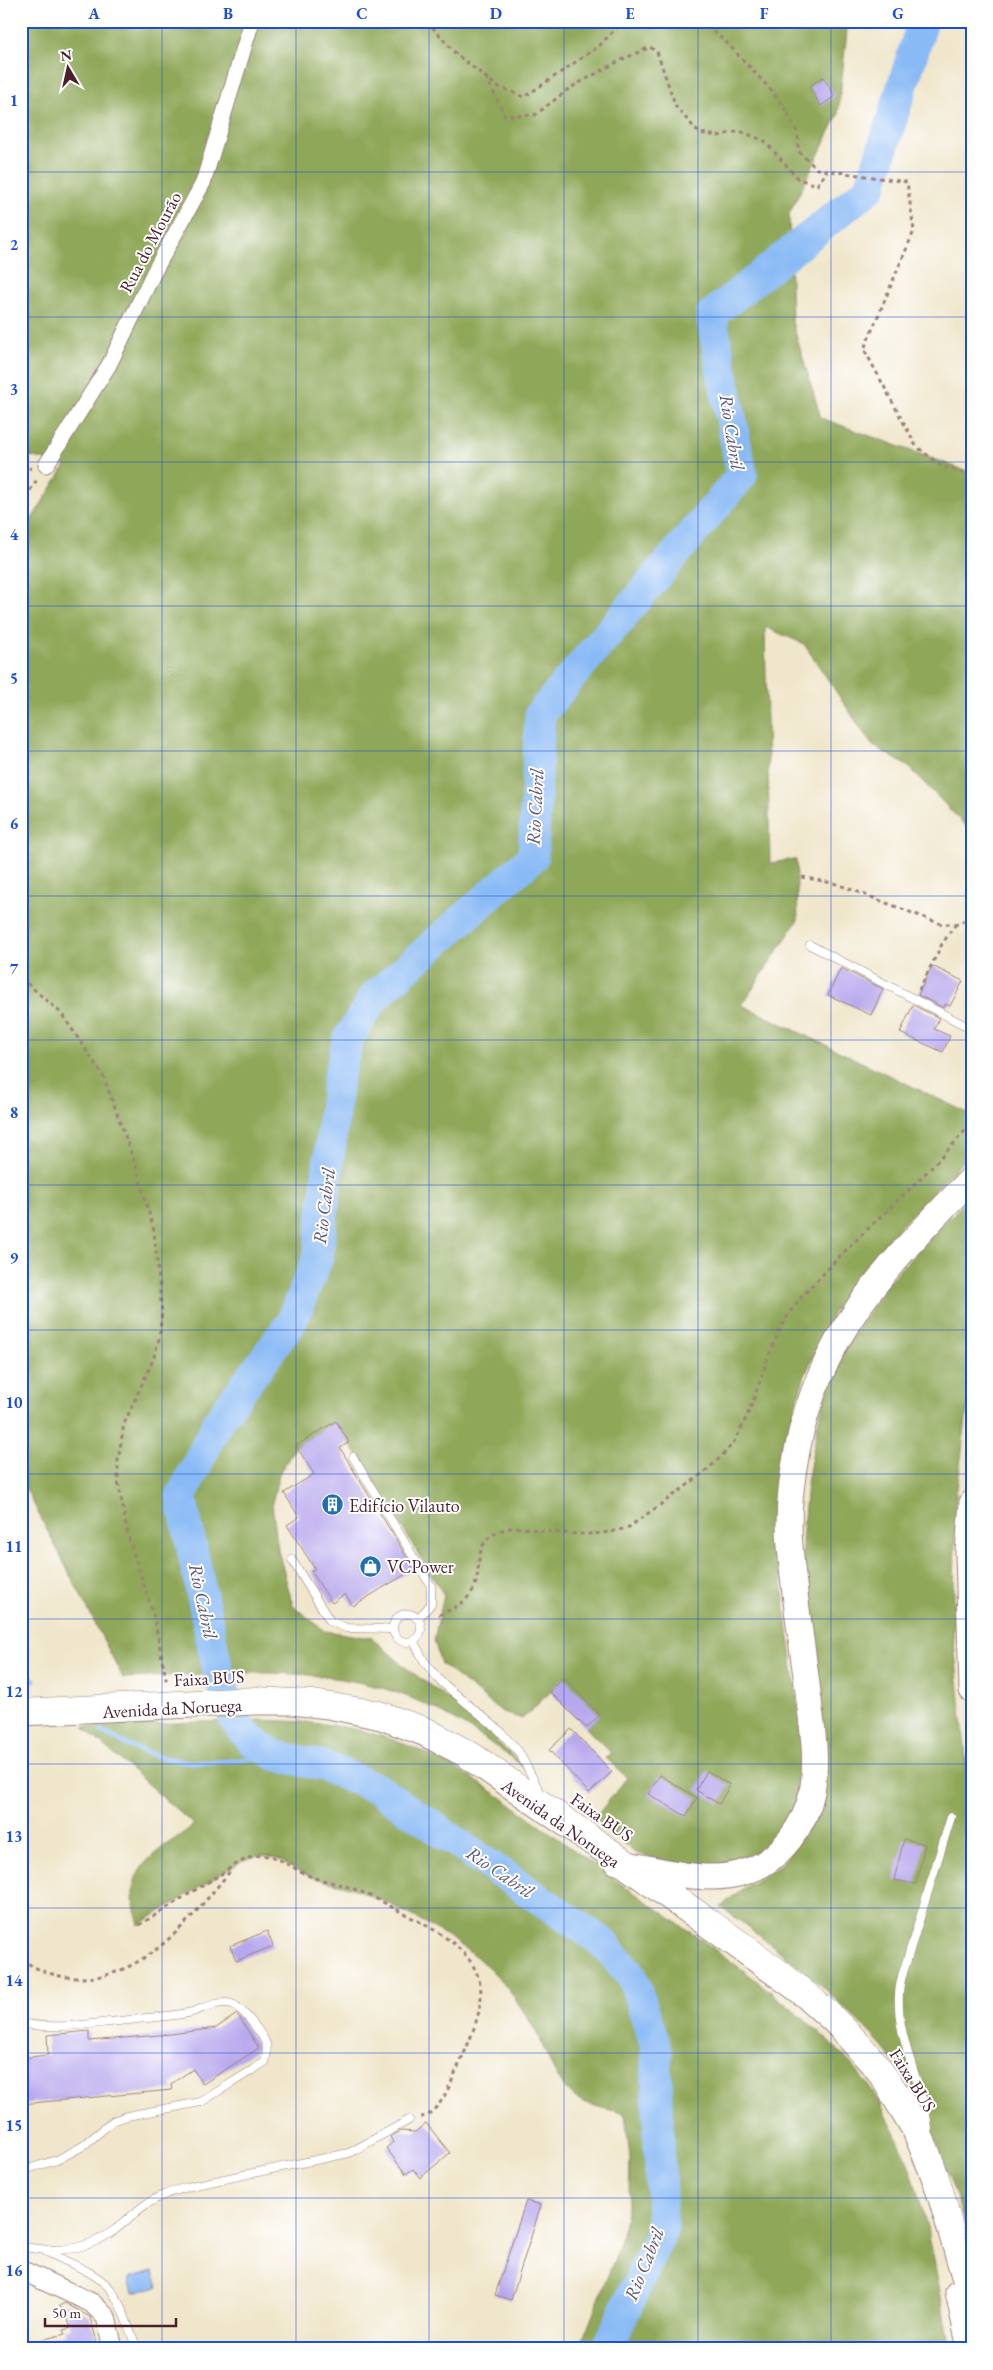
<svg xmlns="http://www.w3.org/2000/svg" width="993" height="2370" viewBox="0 0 993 2370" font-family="'EB Garamond',serif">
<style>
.forest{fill:#8fa759;stroke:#6c6342}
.water{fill:#89baf5;stroke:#6a6c90}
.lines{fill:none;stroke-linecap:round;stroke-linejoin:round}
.stream{stroke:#89baf5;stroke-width:5}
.river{stroke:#89baf5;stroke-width:31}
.building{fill:#b7a7ed}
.service-casing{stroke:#9d827b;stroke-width:9}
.minor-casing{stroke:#9d827b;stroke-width:17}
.tertiary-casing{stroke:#9d827b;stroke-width:21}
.secondary-casing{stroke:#9d827b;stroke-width:23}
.trunk-casing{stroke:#9d827b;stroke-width:27}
.path{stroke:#9d827b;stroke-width:3;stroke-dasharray:4 4;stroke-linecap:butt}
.service{stroke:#fff;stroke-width:8}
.minor{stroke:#fff;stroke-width:15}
.tertiary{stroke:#fff;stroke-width:19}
.secondary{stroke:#fff;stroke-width:21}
.trunk{stroke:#fff;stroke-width:25}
.grid{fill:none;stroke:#1d4ed8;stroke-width:1;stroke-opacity:0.55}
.labels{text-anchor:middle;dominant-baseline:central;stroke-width:4;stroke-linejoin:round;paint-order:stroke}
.street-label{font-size:18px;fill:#4a1f2b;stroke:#fff}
.poi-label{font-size:18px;fill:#4a1f2b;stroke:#fff;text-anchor:start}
.water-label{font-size:19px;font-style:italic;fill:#605572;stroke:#fff}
.neatline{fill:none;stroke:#1d4ed8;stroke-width:2}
.grid-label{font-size:16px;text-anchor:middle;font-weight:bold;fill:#1d4ed8}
</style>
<rect width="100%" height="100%" fill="#fff"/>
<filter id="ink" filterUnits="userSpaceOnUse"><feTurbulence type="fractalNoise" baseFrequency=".02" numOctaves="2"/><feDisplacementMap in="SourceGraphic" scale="10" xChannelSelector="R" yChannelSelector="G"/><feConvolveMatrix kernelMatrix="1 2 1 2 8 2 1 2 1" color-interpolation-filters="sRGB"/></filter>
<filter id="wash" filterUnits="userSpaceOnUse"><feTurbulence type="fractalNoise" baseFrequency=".0096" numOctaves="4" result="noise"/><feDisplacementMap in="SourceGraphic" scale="20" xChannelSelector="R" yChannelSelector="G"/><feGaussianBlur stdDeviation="1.12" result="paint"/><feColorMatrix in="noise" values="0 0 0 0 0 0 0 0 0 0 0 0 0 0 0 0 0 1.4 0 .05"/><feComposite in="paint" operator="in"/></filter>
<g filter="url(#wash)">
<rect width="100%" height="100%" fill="#f0e6cb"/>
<!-- forest -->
<g class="forest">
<path d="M21 21H848L838 115 789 214 792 322 821 418 972 473V824L969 829 909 767 872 745 804 644 765 627 770 863 796 859 798 920 742 1005 972 1115V1152L888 1239 835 1308 805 1375 777 1466 775 1512 783 1593 801 1728 803 1762 794 1809 774 1838 761 1849 734 1863 703 1867 650 1858 634 1852 594 1819 627 1778 606 1758 611 1753 586 1728 599 1715 564 1679 522 1719 501 1711 441 1664 434 1640 444 1595 336 1421 296 1446 279 1474 272 1503 278 1550 293 1606 325 1631 372 1638 405 1667 466 1712 524 1767C489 1741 452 1715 411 1698 320 1661 218 1675 123 1678L21 1479V536L66 465 21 454Z"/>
<path d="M972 1194V1372L956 1497 953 1633 972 1815V2244C950 2181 931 2111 891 2057 881 2043 867 2030 855 2018 814 1977 768 1941 721 1907L739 1891 779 1866 804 1834 809 1639 802 1541 807 1483 820 1413 841 1355 887 1283Z"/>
<path d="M246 1720C299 1720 352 1724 402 1743 475 1771 536 1824 600 1869 665 1915 733 1959 794 2011 827 2038 859 2067 880 2104 924 2179 935 2265 950 2349H579L620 2245 629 2195 630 2158 625 2114C610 2109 592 2107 578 2099 557 2087 550 2060 540 2039 528 2017 514 1995 497 1976 465 1941 397 1905 352 1888 340 1884 327 1882 315 1878 286 1869 275 1846 242 1861L139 1925C137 1915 133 1905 133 1895 132 1860 172 1843 194 1825L83 1727Z"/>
</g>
<!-- water -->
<path class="water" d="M153 2271 158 2286 133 2293 129 2278Z"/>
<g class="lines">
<!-- stream -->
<g class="stream">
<path d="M21 1669 34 1680"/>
<path d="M101 1731C168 1769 200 1766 274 1755"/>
</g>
<!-- river -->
<path class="river" d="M607 2349 662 2231 656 2046 632 1976 601 1941 378 1789 324 1766 274 1755 251 1740 236 1722 220 1680 181 1497 217 1423 292 1321 318 1257 338 1078 348 1039 374 997 533 857 540 714 742 475 711 315 870 188 923 21"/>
</g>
<g id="blocks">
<!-- building -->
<g class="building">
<path d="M823 77 835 96 821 106 809 87Z"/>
<path d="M932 966 963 981 950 1006 945 1004 944 1008 918 995Z"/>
<path d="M841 968 883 989 871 1015 828 995Z"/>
<path d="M913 1005 939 1018 934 1029 950 1036 943 1052 900 1033Z"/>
<path d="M336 1421 349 1442 340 1448 414 1569 353 1606 345 1594 332 1603 311 1571 315 1569 287 1525 299 1517 284 1493 314 1474 296 1446Z"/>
<path d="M564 1678 600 1715 586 1728 550 1692Z"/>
<path d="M571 1729 612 1772 589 1793 549 1750Z"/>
<path d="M707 1771 730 1785 719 1804 696 1790Z"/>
<path d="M660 1775 697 1798 686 1816 648 1794Z"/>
<path d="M904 1839 925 1844 916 1884 894 1880Z"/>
<path d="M267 1931 273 1946 236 1961 230 1946Z"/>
<path d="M237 2014 259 2048 203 2084 193 2069 171 2084 172 2090 21 2104V2058L48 2055 47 2035 89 2031V2041L171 2034 216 2028Z"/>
<path d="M426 2123 450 2153 420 2178 413 2169 406 2174 386 2148 393 2142 390 2137 401 2131 415 2132Z"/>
<path d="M526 2201 541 2205 511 2300 495 2295Z"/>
<path d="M65 2303 90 2317 99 2349H28V2343L65 2334 63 2330 71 2328 65 2312 59 2306Z"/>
</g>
</g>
</g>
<g filter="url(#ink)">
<use href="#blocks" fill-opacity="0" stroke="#9d827b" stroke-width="1"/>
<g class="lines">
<defs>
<g id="service">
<path d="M810 945 972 1029"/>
<path d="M353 1457 431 1586V1604L418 1619"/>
<path d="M292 1560 330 1621 346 1628 393 1629"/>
<circle cx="407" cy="1628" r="14"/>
<path d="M413 1640 424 1661 440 1681 500 1731 519 1752 540 1792"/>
<path d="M21 1703 256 1691 313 1694 380 1705 429 1722 477 1748 632 1856"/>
<path d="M666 1880C778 1962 891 2024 941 2164 951 2192 958 2222 965 2251"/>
<path d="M21 2023C54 2030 87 2024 120 2021 142 2018 165 2017 188 2013 201 2010 217 2000 232 2004 241 2007 263 2034 266 2044 268 2050 266 2056 265 2062L201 2102 127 2116 113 2121 83 2146 57 2160 21 2171"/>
<path d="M928 2129C923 2078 888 2028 902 1976L951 1817"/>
<path d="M21 2246C55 2254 87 2251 116 2229 126 2221 135 2212 145 2205 159 2195 175 2191 191 2186L349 2153 409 2120"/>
<path d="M45 2251C67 2263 100 2272 114 2294 124 2311 130 2331 137 2349"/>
</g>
<path id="minor" d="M46 465 109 365 154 272 203 183 252 21"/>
<path id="tertiary" d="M21 2270 92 2303 106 2317 113 2349"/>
<g id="secondary">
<path d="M21 1715 256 1704H292L328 1708 381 1719 423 1735 464 1756 617 1862 798 1992 833 2023 877 2072 913 2131 934 2182 972 2310"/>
<path d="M956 2292 968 2349"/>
</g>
<g id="trunk">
<path d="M972 1503 968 1552 972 1690"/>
<path d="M617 1862C658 1869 707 1886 748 1871 780 1860 806 1824 812 1792 818 1759 812 1725 808 1692 802 1643 794 1595 790 1546 787 1514 791 1482 797 1451 820 1331 891 1262 972 1178"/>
</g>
</defs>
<!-- service casing -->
<use href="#service" class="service-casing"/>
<!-- minor casing -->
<use href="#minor" class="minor-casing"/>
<!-- tertiary casing -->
<use href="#tertiary" class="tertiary-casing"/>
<!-- secondary casing -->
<use href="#secondary" class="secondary-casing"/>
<!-- trunk casing -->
<use href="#trunk" class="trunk-casing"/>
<!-- path -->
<g class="path">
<path d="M427 21 456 54 497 86 524 97 598 47 623 21"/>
<path d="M701 21 726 42 772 91 785 109 798 134V151L817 169 907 182 914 231 864 349 916 446 942 467 972 474"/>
<path d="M486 77 505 116 535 115 570 88 619 61 650 47 657 52 676 107 699 133 718 136 740 131 765 141 798 179 817 185 827 171"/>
<path d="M21 471 31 468"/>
<path d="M21 504 38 478"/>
<path d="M802 877 837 884 941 924H957L972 917"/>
<path d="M21 978 61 1013 103 1075 136 1166 154 1231 162 1312 159 1339 153 1360 124 1424 118 1460V1481L128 1536 154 1617 167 1684"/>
<path d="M919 990 942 944 956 924"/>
<path d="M439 1615C452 1609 465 1604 473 1590 484 1569 470 1544 500 1531 514 1524 531 1530 545 1531 573 1535 603 1536 629 1527 658 1505 719 1468 736 1438 761 1395 765 1344 796 1304 804 1293 815 1283 824 1273 872 1221 928 1177 972 1122"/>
<path d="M139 1925C164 1910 188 1894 213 1879 226 1871 241 1859 256 1856 279 1852 295 1872 315 1878 325 1881 335 1883 345 1886 365 1892 385 1903 403 1913 437 1931 482 1952 481 1997 480 2018 466 2050 457 2069 449 2087 440 2113 419 2118"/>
<path d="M21 1960C31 1965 41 1971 52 1974 133 1996 188 1922 232 1869"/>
</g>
<!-- service -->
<use href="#service" class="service"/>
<!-- minor -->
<use href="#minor" class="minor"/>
<!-- tertiary -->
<use href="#tertiary" class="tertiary"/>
<!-- secondary -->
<use href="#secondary" class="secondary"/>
<!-- trunk -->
<use href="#trunk" class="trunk"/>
</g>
</g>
<!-- grid -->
<path class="grid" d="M162 21V2349M296 21V2349M429 21V2349M564 21V2349M698 21V2349M831 21V2349M21 172H972M21 317H972M21 462H972M21 606H972M21 751H972M21 896H972M21 1040H972M21 1185H972M21 1330H972M21 1474H972M21 1619H972M21 1764H972M21 1908H972M21 2053H972M21 2198H972"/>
<!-- icons -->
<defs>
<symbol id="building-disc" viewBox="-11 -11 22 22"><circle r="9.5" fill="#1f6fb2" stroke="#fff"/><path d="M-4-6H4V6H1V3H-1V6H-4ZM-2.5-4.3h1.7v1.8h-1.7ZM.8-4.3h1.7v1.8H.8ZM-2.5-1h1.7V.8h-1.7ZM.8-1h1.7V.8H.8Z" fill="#fff"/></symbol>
<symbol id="shop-disc" viewBox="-11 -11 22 22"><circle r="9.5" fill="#1f6fb2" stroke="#fff"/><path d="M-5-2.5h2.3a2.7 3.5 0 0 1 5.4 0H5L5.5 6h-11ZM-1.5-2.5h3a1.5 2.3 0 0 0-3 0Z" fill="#fff"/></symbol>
</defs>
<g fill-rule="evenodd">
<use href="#building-disc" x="320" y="1492" width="25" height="25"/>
<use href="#shop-disc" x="358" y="1554" width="25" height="25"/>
</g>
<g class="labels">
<!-- street labels -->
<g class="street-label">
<text transform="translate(150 242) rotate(-62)">Rua do Mourão</text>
<text transform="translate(209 1678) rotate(-3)">Faixa BUS</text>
<text transform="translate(172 1708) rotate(-3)">Avenida da Noruega</text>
<text transform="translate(602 1817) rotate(35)">Faixa BUS</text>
<text transform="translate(561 1823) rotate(35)">Avenida da Noruega</text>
<text transform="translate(913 2080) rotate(58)">Faixa BUS</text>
</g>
<!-- poi labels -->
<g class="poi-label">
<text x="349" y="1505">Edifício Vilauto</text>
<text x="387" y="1566">VCPower</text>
</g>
<!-- water labels -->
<g class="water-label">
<text transform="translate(732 432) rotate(81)">Rio Cabril</text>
<text transform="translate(535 807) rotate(-87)">Rio Cabril</text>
<text transform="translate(324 1206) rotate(-83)">Rio Cabril</text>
<text transform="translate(203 1601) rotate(78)">Rio Cabril</text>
<text transform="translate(500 1872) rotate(34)">Rio Cabril</text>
<text transform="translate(644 2264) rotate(-68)">Rio Cabril</text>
</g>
</g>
<!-- margin -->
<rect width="993" height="2370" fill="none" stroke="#fff" stroke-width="55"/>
<!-- north arrow -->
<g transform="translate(68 68) rotate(351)" stroke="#ffffff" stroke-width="4" paint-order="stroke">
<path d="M0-4L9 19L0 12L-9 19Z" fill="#4a1f2b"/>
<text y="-8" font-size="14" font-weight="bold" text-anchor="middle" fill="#4a1f2b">N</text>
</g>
<!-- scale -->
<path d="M45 2318v8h131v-8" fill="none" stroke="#4a1f2b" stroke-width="2.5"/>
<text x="52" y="2318" font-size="15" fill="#4a1f2b" stroke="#ffffff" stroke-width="4" paint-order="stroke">50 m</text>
<rect x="28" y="28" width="938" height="2314" class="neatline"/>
<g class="grid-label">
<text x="94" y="19">A</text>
<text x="228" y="19">B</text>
<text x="362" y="19">C</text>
<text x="496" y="19">D</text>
<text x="630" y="19">E</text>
<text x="764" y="19">F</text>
<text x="898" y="19">G</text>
<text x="14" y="106">1</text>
<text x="14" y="250">2</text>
<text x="14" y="395">3</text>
<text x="14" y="540">4</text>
<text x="14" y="684">5</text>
<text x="14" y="829">6</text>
<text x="14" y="974">7</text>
<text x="14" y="1118">8</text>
<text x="14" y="1263">9</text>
<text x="14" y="1408">10</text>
<text x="14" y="1552">11</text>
<text x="14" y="1697">12</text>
<text x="14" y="1842">13</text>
<text x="14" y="1986">14</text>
<text x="14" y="2131">15</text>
<text x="14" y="2276">16</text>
</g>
</svg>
